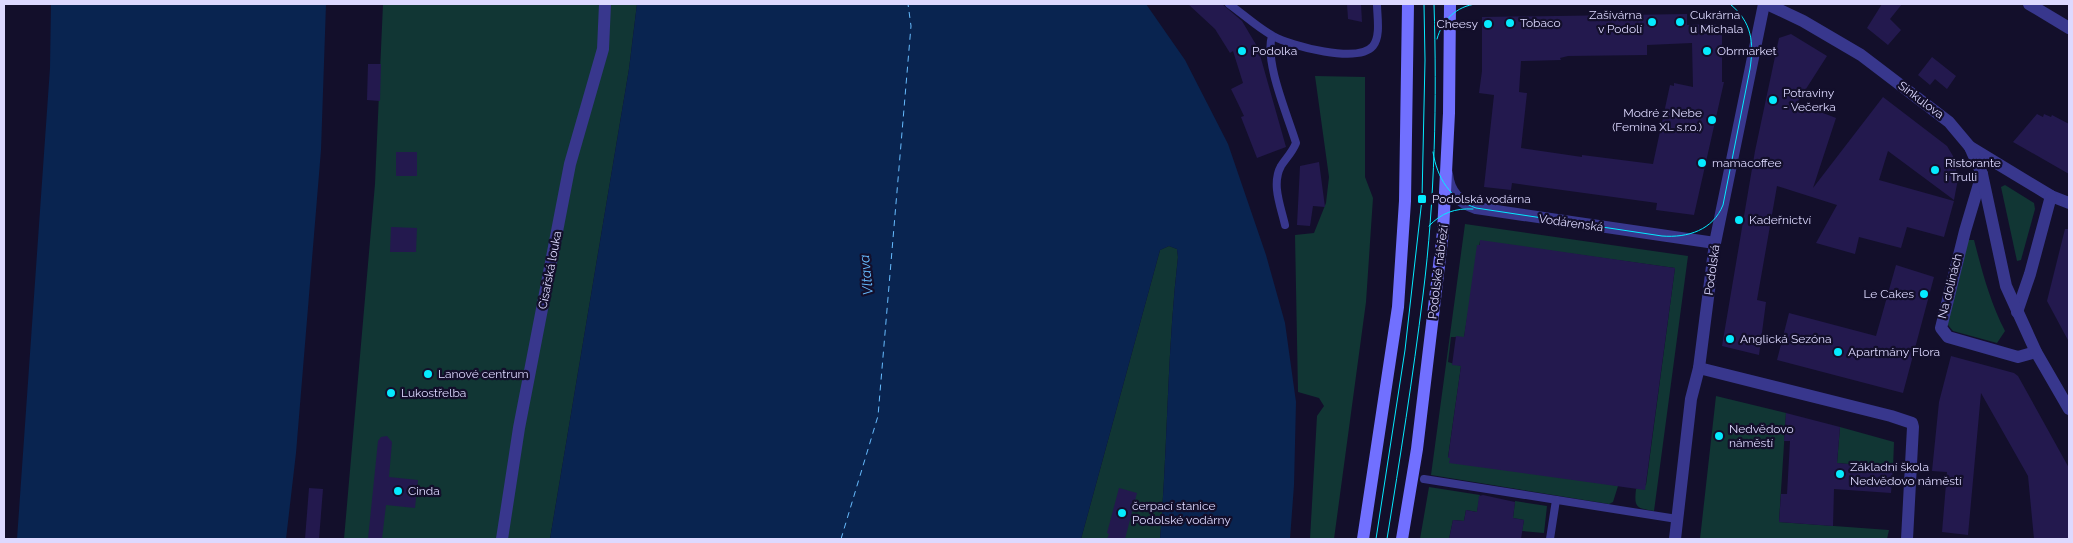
<svg xmlns="http://www.w3.org/2000/svg" width="2073" height="543" viewBox="0 0 2073 543" font-family="Raleway,sans-serif">
<style>
.green{fill:#113634}
.water{fill:#092450}
.lines{fill:none;stroke-linecap:round;stroke-linejoin:round}
.ferry{stroke:#67bcff;stroke-width:1;stroke-dasharray:6 5;stroke-linecap:butt}
.building{fill:#23194e;fill-rule:evenodd}
.service{stroke:#38378d;stroke-width:8}
.minor{stroke:#38378d;stroke-width:12}
.tertiary{stroke:#38378d;stroke-width:12}
.secondary{stroke:#7170ff;stroke-width:12}
.tram{stroke:#05ebff;stroke-width:1}
.poi-dot{fill:#05ebff;stroke:#130f2b;stroke-width:2}
.labels{text-anchor:middle;dominant-baseline:central;stroke-width:4.5;stroke-linejoin:round;paint-order:stroke}
.poi-label{font-size:12px;fill:#ddd9ff;stroke:#130f2b;text-anchor:start}
.street-label{font-size:12px;fill:#ddd9ff;stroke:#130f2b}
.water-label{font-size:14px;font-style:italic;fill:#67bcff;stroke:#130f2b}
</style>
<rect width="100%" height="100%" fill="#130f2b"/>
<!-- green -->
<g class="green">
<path d="M383 4H637L629 69 550 539H344L375 184Z"/>
<path d="M1315 76 1365 77V177L1373 198 1366 302 1334 539H1310L1317 416 1324 406 1319 398 1298 392 1295 235 1314 233 1326 203 1329 177Z"/>
<path d="M2005 185 2034 203 2035 209 2021 260 2017 261 2001 187Z"/>
<path d="M1465 224 1688 256 1654 511C1636 508 1634 508 1636 489L1646 485 1675 268 1480 241 1464 337H1451L1448 362 1461 366 1448 457 1618 486 1613 502 1609 504 1431 475Z"/>
<path d="M1968 240H1974C1982 271 1990 302 2005 331L1997 343 1953 331 1948 325V316Z"/>
<path d="M1169 246 1177 249 1178 257C1167 351 1168 445 1160 539H1081L1160 250Z"/>
<path d="M1716 396 1786 413 1779 522 1889 530 1887 539H1700Z"/>
<path d="M1840 427 1894 442 1893 468 1837 463Z"/>
<path d="M1429 487 1480 495 1477 512 1466 510 1464 521 1453 520 1449 539H1420Z"/>
<path d="M1515 501 1547 506 1544 533 1522 531 1524 520 1513 518Z"/>
</g>
<!-- water -->
<g class="water">
<path d="M51 4H326L321 150 296 453 286 539H17L50 68Z"/>
<path d="M637 4H1146L1185 60 1228 144 1266 255 1285 323 1296 402 1294 485 1290 539H1160C1168 445 1167 351 1178 257L1177 249 1169 246 1160 250 1081 539H550L629 69Z"/>
</g>
<g class="lines">
<!-- ferry -->
<path class="ferry" d="M841 539 878 416 911 26 908 4"/>
</g>
<!-- building -->
<g class="building">
<path d="M1188 4H1222L1242 21 1258 48 1286 147 1257 158 1241 117 1244 116 1231 89 1243 83 1233 51 1230 53 1215 29Z"/>
<path d="M1347 4H1361L1362 22 1348 19Z"/>
<path d="M1882 4H1902L1890 19 1901 30 1888 45 1867 28Z"/>
<path d="M1687 14V25L1715 24 1722 32V82H1724L1694 215 1656 210 1657 203 1533 186 1512 183 1511 190 1484 187 1494 95 1479 93 1482 71V17ZM1692 43 1693 87 1674 83V86L1670 85 1653 164 1582 155V157L1521 148 1527 93 1519 92 1521 61 1561 60 1560 58 1568 56 1647 55V45Z"/>
<path d="M1791 34 1827 56 1797 103 1836 118 1813 188 1883 97 1947 146 1953 156 1958 179 1954 200 1888 151 1879 180 1954 201 1944 237 1907 227 1901 248 1859 237 1855 254 1816 243 1837 205 1777 186 1757 300 1766 302 1759 355 1722 346 1755 151 1779 38Z"/>
<path d="M1932 57 1956 76 1947 89 1935 79 1930 85 1918 75Z"/>
<path d="M368 64H381L380 101 367 100Z"/>
<path d="M2037 114 2043 117 2044 114 2051 117 2052 115 2069 124V174L2013 142Z"/>
<rect x="396" y="152" width="21" height="24"/>
<path d="M1319 162 1325 207 1313 206 1310 226 1297 225 1300 166Z"/>
<path d="M391 227 417 228 416 252H390Z"/>
<path d="M2065 229H2069V342L2047 301Z"/>
<path d="M1480 240 1675 268 1645 490 1449 463 1450 458H1448L1461 366 1452 365 1456 336 1464 337 1477 245H1480Z"/>
<path d="M1896 265 1934 277 1903 393 1777 360 1789 313 1876 336Z"/>
<path d="M1951 356 2014 373 2018 376 2069 468V539H2034L2028 476 1981 393 1968 535 1942 532 1947 472 1932 471 1939 402Z"/>
<path d="M1786 413 1840 427 1837 463 1893 468 1891 493 1834 489 1833 526 1779 522 1781 494H1787L1790 441H1784Z"/>
<path d="M387 436 392 442 389 477 418 480 415 508 386 505 382 539H368L378 441 381 437Z"/>
<path d="M309 488 323 489 319 539H305Z"/>
<path d="M1119 488 1137 493 1125 539H1107L1109 534 1107 533Z"/>
<path d="M1483 495 1515 502 1513 518 1524 520 1521 539H1449L1453 520 1464 521 1466 510 1477 512 1479 496Z"/>
</g>
<g class="lines">
<!-- service -->
<g class="service">
<path d="M1229 4C1243 14 1258 28 1273 36 1291 46 1358 64 1373 46 1381 36 1377 16 1377 4"/>
<path d="M1272 36C1264 62 1288 116 1296 143 1292 153 1286 158 1281 166 1271 184 1281 207 1285 225"/>
<path d="M1424 479 1677 519"/>
<path d="M1550 539 1556 500"/>
</g>
<!-- minor -->
<g class="minor">
<path d="M2029 4 2069 28"/>
<path d="M1970 147 2051 196 2069 203"/>
<path d="M1447 174C1449 193 1459 202 1476 208L1715 243"/>
<path d="M1982 174 1965 231 1941 328 1948 337 2018 357 2036 352"/>
<path d="M2017 312 2030 274 2051 196"/>
<path d="M1699 368 1891 416 1912 423 1913 427 1907 539"/>
<path d="M502 539 519 428 570 164 603 49 605 4"/>
<path d="M1675 539 1691 399 1699 368 1715 243 1764 4"/>
</g>
<!-- tertiary -->
<path class="tertiary" d="M1767 4 1803 21 1861 55 1949 122 1970 147 1982 174 2006 286 2036 352 2069 409"/>
<!-- secondary -->
<g class="secondary">
<path d="M1363 539 1398 307 1405 201 1408 4"/>
<path d="M1402 539 1417 449 1443 232 1449 113 1450 4"/>
</g>
<!-- tram -->
<g class="tram">
<path d="M1437 39C1442 20 1457 6 1476 4"/>
<path d="M1433 152C1437 178 1450 199 1476 208L1662 236C1688 238 1713 230 1723 205L1750 69C1754 42 1752 22 1730 4"/>
<path d="M1429 226C1441 213 1455 208 1473 209"/>
<path d="M1376 539 1405 350 1422 199 1425 60 1424 4"/>
<path d="M1387 539C1400 458 1413 377 1423 295 1435 199 1437 100 1434 4"/>
</g>
</g>
<!-- markers -->
<g class="poi-dot">
<circle cx="1652" cy="22" r="5"/>
<circle cx="1680" cy="22" r="5"/>
<circle cx="1510" cy="23" r="5"/>
<circle cx="1488" cy="24" r="5"/>
<circle cx="1242" cy="51" r="5"/>
<circle cx="1707" cy="51" r="5"/>
<circle cx="1773" cy="100" r="5"/>
<circle cx="1712" cy="120" r="5"/>
<circle cx="1702" cy="163" r="5"/>
<circle cx="1935" cy="170" r="5"/>
<rect x="1417" y="194" width="10" height="10" rx="2.5"/>
<circle cx="1739" cy="220" r="5"/>
<circle cx="1924" cy="294" r="5"/>
<circle cx="1730" cy="339" r="5"/>
<circle cx="1838" cy="352" r="5"/>
<circle cx="428" cy="374" r="5"/>
<circle cx="391" cy="393" r="5"/>
<circle cx="1719" cy="436" r="5"/>
<circle cx="1840" cy="474" r="5"/>
<circle cx="398" cy="491" r="5"/>
<circle cx="1122" cy="513" r="5"/>
</g>
<g class="labels">
<!-- poi labels -->
<g class="poi-label">
<text x="1642" y="15" text-anchor="end">Zašívárna<tspan x="1642" dy="14">v Podolí</tspan></text>
<text x="1690" y="15">Cukrárna<tspan x="1690" dy="14">u Michala</tspan></text>
<text x="1520" y="23">Tobaco</text>
<text x="1478" y="24" text-anchor="end">Cheesy</text>
<text x="1252" y="51">Podolka</text>
<text x="1717" y="51">Obrmarket</text>
<text x="1783" y="93">Potraviny<tspan x="1783" dy="14">- Večerka</tspan></text>
<text x="1702" y="113" text-anchor="end">Modré z Nebe<tspan x="1702" dy="14">(Femina XL s.r.o.)</tspan></text>
<text x="1712" y="163">mamacoffee</text>
<text x="1945" y="163">Ristorante<tspan x="1945" dy="14">i Trulli</tspan></text>
<text x="1432" y="199">Podolská vodárna</text>
<text x="1749" y="220">Kadeřnictví</text>
<text x="1914" y="294" text-anchor="end">Le Cakes</text>
<text x="1740" y="339">Anglická Sezóna</text>
<text x="1848" y="352">Apartmány Flora</text>
<text x="438" y="374">Lanové centrum</text>
<text x="401" y="393">Lukostřelba</text>
<text x="1729" y="429">Nedvědovo<tspan x="1729" dy="14">náměstí</tspan></text>
<text x="1850" y="467">Základní škola<tspan x="1850" dy="14">Nedvědovo náměstí</tspan></text>
<text x="408" y="491">Cinda</text>
<text x="1132" y="506">čerpací stanice<tspan x="1132" dy="14">Podolské vodárny</tspan></text>
</g>
<!-- street labels -->
<g class="street-label">
<text transform="translate(1921 100) rotate(37)">Sinkulova</text>
<text transform="translate(1571 223) rotate(8)">Vodárenská</text>
<text transform="translate(550 270) rotate(-79)">Císařská louka</text>
<text transform="translate(1712 270) rotate(-82)">Podolská</text>
<text transform="translate(1438 272) rotate(-83)">Podolské nábřeží</text>
<text transform="translate(1950 286) rotate(-76)">Na dolinách</text>
</g>
<!-- water labels -->
<g class="water-label">
<text transform="translate(866 275) rotate(-96)">Vltava</text>
</g>
</g>
<!-- border -->
<rect width="2073" height="543" fill="none" stroke="#ddd9ff" stroke-width="10"/>
</svg>
